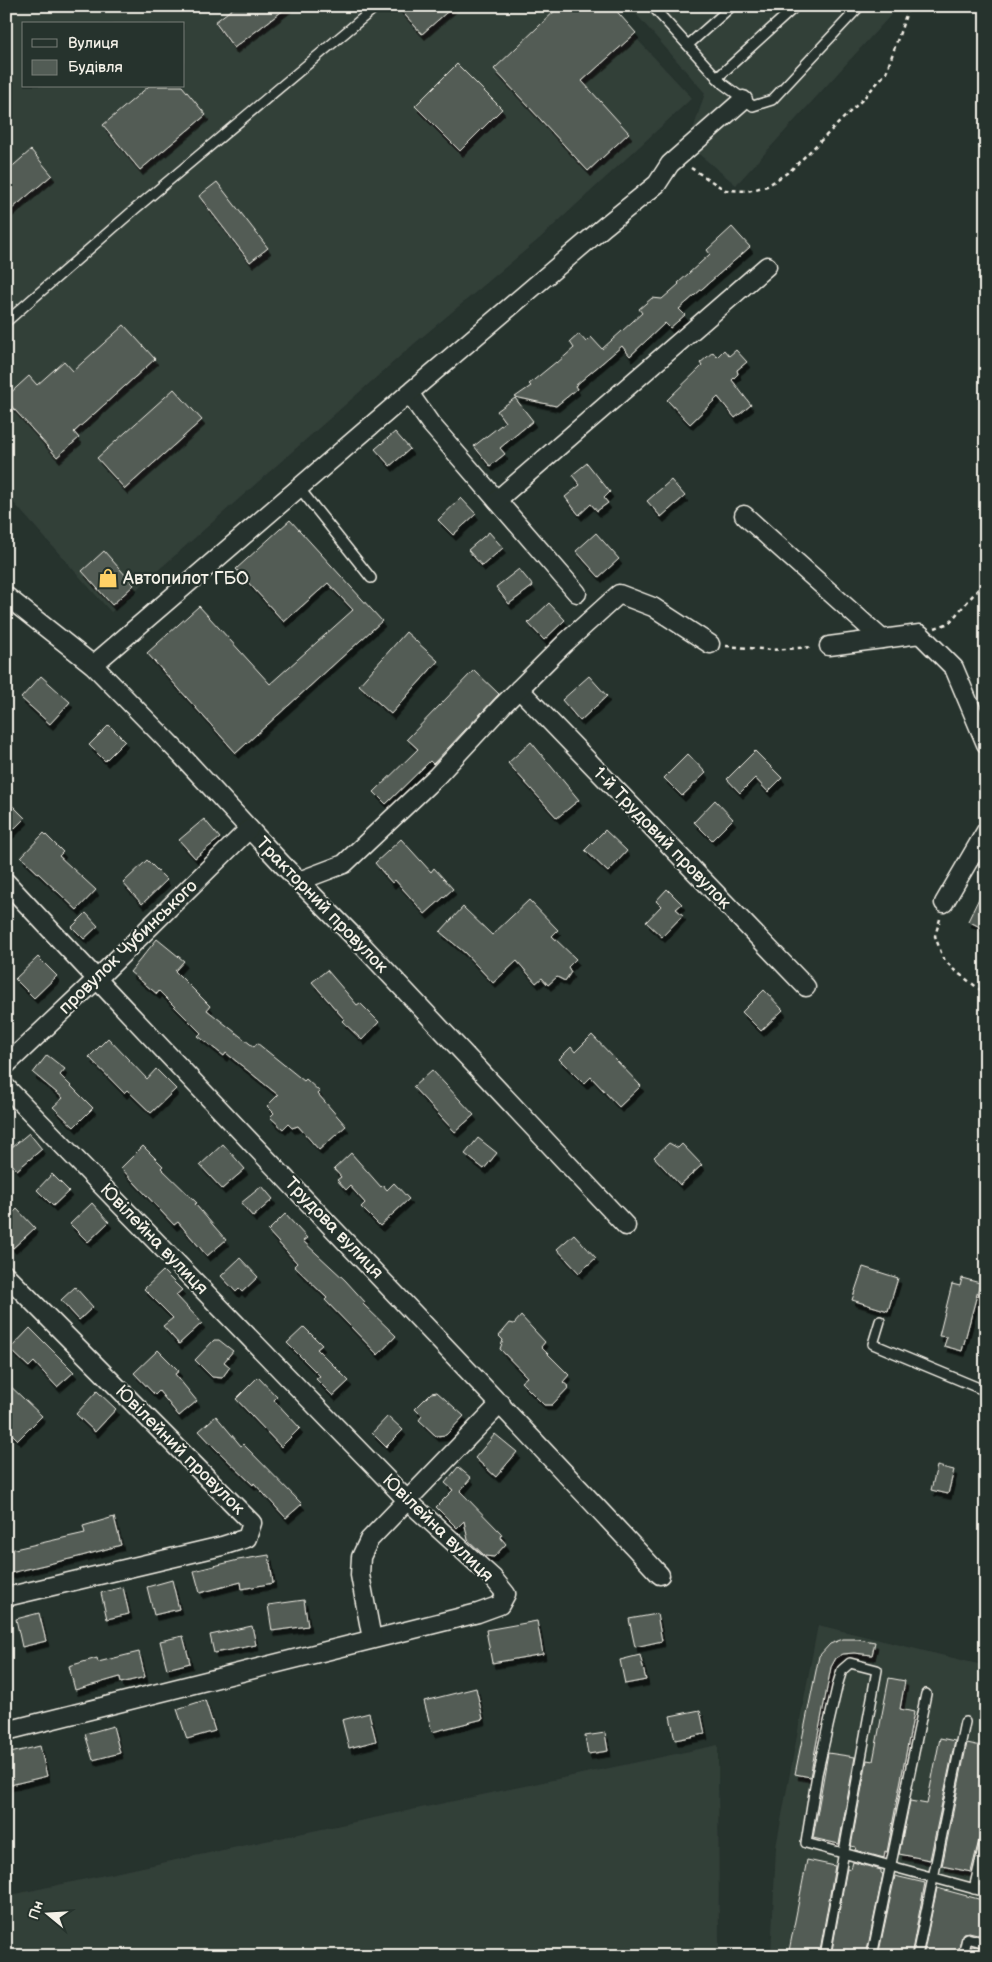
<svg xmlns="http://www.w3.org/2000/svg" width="992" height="1962" viewBox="0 0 992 1962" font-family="'Balsamiq Sans',sans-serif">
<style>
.built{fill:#333f39;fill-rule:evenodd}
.building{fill:#525c55;stroke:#f4f1e8;filter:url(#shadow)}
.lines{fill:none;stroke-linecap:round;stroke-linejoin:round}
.lane-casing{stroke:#f4f1e8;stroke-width:12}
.street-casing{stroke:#f4f1e8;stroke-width:21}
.path{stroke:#f4f1e8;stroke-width:2.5;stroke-dasharray:4 4;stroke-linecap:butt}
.lane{stroke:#26332d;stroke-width:9}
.street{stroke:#26332d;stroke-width:18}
.labels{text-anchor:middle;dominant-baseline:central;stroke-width:4.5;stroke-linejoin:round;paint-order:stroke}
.poi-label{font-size:18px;fill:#f4f1e8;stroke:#26332d;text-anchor:start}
.street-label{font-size:18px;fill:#f4f1e8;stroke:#26332d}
</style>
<defs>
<filter id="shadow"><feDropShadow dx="3" dy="5.5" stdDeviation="0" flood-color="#0009"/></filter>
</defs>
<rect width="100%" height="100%" fill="#26332d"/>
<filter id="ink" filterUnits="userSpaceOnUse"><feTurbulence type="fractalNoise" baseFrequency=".02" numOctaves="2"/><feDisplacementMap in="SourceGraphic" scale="10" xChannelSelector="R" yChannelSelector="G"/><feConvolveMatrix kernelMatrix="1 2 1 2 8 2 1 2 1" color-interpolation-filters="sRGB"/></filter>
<g filter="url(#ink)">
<!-- built -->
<g class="built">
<path d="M6 6H606L692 98 539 239 415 343 111 612 6 494ZM24 24H184V86H24Z"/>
<path d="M629 6H899L736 185 688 145 705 93Z"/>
<path d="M818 1625 986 1666V1956H771L776 1847Z"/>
<path d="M718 1745 719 1956H6V1896Z"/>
</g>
<!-- building -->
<g class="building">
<path d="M236 6H289L234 48 215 22Z"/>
<path d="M397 6H454L422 34Z"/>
<path d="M560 6H612L636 33 582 81 629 133 588 171 494 69Z"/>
<path d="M457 64 502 109 460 151 415 106Z"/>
<path d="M149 86H182L206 115 140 170 103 125Z"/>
<path d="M31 150 52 175 6 214V172Z"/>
<path d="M217 182 268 248 250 262 199 196Z"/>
<path d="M732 227 750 247 679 309 685 315 670 328 665 323 630 356 622 346 575 386 577 389 556 406 515 397 531 386 529 384 556 362 557 363 574 348 570 342 579 334 586 342 591 337 602 349 642 313 639 309 652 298 662 299 679 284 678 283 710 254 707 250Z"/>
<path d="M124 325 155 359 74 432 79 438 57 457 6 400V397L29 376 37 385 64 361 73 371Z"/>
<path d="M724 350 729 356 736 350 747 362 737 370 738 374 732 380 751 405 735 418 718 397 690 424 667 400 702 366 700 363 713 352 717 357Z"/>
<path d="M174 389 202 420 125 489 97 458Z"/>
<path d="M515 398 533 421 500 448 505 454 490 466 474 446 505 422 497 411Z"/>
<path d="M395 432 410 449 390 466 375 449Z"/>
<path d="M587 463 610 492 604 498 608 503 597 511 591 504 579 515 565 497 580 485 572 475Z"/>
<path d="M671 480 685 496 661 517 647 501Z"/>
<path d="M461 498 476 514 453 535 438 520Z"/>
<path d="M290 520 382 621 236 753 147 653 199 606 270 684 353 610 328 583 284 622 236 569Z"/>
<path d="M489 532 503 548 482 566 468 550Z"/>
<path d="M596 533 619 559 599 577 576 551Z"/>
<path d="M104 551 134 585 112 605 82 571Z"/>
<path d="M519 569 533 586 509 604 496 587Z"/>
<path d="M549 603 565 620 544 640 528 623Z"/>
<path d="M406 632 438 661 391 714 359 685Z"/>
<path d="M474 670 499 694 433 764 430 761 386 804 374 792 418 749 407 739Z"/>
<path d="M41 676 70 702 50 724 21 698Z"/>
<path d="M589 676 607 696 580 721 562 700Z"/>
<path d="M109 725 125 741 105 761 89 745Z"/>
<path d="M531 742 579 800 557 818 508 763Z"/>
<path d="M755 751 782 778 768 792 755 778 740 793 727 779Z"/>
<path d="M688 754 706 773 682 796 664 778Z"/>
<path d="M6 799 25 818 6 837Z"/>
<path d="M715 800 733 819 712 840 694 822Z"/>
<path d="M204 819 220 838 195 858 179 840Z"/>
<path d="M605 830 627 851 608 872 585 850Z"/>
<path d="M44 833 63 852 59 856 96 890 77 910 21 857Z"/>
<path d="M401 839 431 872 434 868 453 889 425 914 395 880 392 883 375 863Z"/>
<path d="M147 860 167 880 142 904 123 883Z"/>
<path d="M986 884V930L968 921Z"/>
<path d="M667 889 682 904 676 909 683 915 662 937 646 922 661 906 656 901Z"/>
<path d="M529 900 558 930 552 936 576 959 568 967 571 972 565 981 557 977 548 985 542 978 536 983 517 961 493 983 465 953 440 932 463 907 492 935Z"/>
<path d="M86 913 98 926 84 939 72 927Z"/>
<path d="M157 939 184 961 175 971 210 1006 207 1010 254 1047 257 1043 304 1081 306 1079 320 1092 318 1094 346 1126 319 1150 298 1126 292 1128 288 1124 283 1129 270 1117 274 1113 267 1106 278 1095 226 1053 224 1056 198 1036 201 1033 159 991 157 994 130 972Z"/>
<path d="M38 957 57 976 34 998 15 979Z"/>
<path d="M327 970 357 1005 360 1003 379 1022 362 1040 342 1021 344 1019 312 982Z"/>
<path d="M764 990 783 1010 761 1031 742 1012Z"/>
<path d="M592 1035 641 1086 619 1107 591 1077 584 1084 559 1059 571 1047 575 1052Z"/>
<path d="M108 1038 147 1079 156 1069 176 1089 151 1113 127 1090 124 1093 89 1057Z"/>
<path d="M47 1055 65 1069 60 1075 93 1108 74 1127 53 1107 63 1098 33 1073Z"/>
<path d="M432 1070 474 1115 455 1132 413 1087Z"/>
<path d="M29 1133 42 1149 17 1170 6 1157V1152Z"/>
<path d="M478 1138 497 1153 484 1169 465 1154Z"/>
<path d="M669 1143 678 1148 682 1144 702 1165 680 1185 654 1157Z"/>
<path d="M223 1144 245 1169 222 1189 200 1165Z"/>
<path d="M143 1146 163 1166 161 1168 197 1203 195 1204 226 1240 207 1256 178 1222 174 1225 121 1168Z"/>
<path d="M351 1153 381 1187 383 1185 387 1190 394 1183 409 1199 380 1226 361 1207 365 1203 350 1186 346 1190 337 1180 341 1177 334 1169Z"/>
<path d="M52 1174 69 1191 53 1206 37 1190Z"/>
<path d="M262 1186 273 1199 253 1217 241 1203Z"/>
<path d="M92 1203 109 1222 88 1242 70 1224Z"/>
<path d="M17 1209 35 1228 13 1248 6 1241V1220Z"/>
<path d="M285 1214 307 1238 303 1241 345 1280 365 1302 363 1304 396 1336 378 1355 325 1300 327 1298 294 1266 297 1263 268 1231Z"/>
<path d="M574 1234 596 1258 579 1273 557 1249Z"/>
<path d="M240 1258 258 1277 242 1292 239 1289 236 1292 221 1276Z"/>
<path d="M863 1267 898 1278 888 1311 852 1300Z"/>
<path d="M163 1271 182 1290 176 1295 202 1323 179 1344 163 1326 173 1318 144 1289Z"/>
<path d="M962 1278 980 1283 962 1351 944 1346 947 1337 939 1336 952 1284 960 1286Z"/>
<path d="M75 1287 93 1307 79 1320 61 1300Z"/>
<path d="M521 1316 545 1342 541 1347 569 1375 563 1382 569 1387 552 1405H544L521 1382 527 1377 500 1349 503 1340 499 1336 510 1323 514 1324Z"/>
<path d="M304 1327 322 1345 317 1349 349 1381 333 1396 316 1379 320 1376 287 1343Z"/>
<path d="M30 1328 74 1372 57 1387 34 1362 29 1367 10 1349Z"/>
<path d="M214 1340H219L233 1351 224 1362 230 1367 222 1378 212 1377 195 1360Z"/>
<path d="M158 1350 179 1371 175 1374 197 1401 179 1416 159 1391 155 1395 134 1373Z"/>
<path d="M258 1377 277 1397 274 1400 300 1428 281 1447 236 1399Z"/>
<path d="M6 1382 42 1416 18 1440 6 1428Z"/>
<path d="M97 1391 116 1409 95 1432 76 1414Z"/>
<path d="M437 1392 464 1416 446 1435 436 1436 419 1420 422 1416 415 1409 431 1393Z"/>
<path d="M216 1416 241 1446 243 1444 302 1504 286 1518 254 1483 253 1485 215 1448 199 1431Z"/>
<path d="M388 1416 403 1430 386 1447 372 1433Z"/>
<path d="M495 1434 517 1452 496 1477 475 1458Z"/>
<path d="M937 1466 954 1470 948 1494 931 1490Z"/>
<path d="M458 1467 471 1478 460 1491 502 1534 501 1538 506 1544 494 1557 485 1556 468 1540 464 1521 457 1528 436 1507 453 1490 445 1483Z"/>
<path d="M114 1517 121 1545 78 1557 6 1574V1551L85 1533 83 1526Z"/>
<path d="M269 1555 273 1583 242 1589 241 1582 200 1593 194 1571 238 1560Z"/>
<path d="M172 1580 179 1609 154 1615 147 1587Z"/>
<path d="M123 1587 129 1614 107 1619 101 1593Z"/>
<path d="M304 1600 308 1626 272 1631 268 1605Z"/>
<path d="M39 1613 46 1641 22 1647 16 1619Z"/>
<path d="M657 1614 662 1641 635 1647 629 1619Z"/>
<path d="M537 1621 543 1654 492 1663 486 1630Z"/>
<path d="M252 1626 256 1645 214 1653 210 1635Z"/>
<path d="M183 1636 190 1663 167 1669 160 1641Z"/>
<path d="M843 1639H858L875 1642 872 1655 854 1653 843 1654 836 1658 831 1667 810 1777 795 1774 819 1656 830 1644Z"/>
<path d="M139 1652 145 1677 121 1683 120 1677 75 1690 69 1666 97 1658 98 1662Z"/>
<path d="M640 1655 646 1680 625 1684 620 1660Z"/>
<path d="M889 1678 905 1681 900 1709 914 1712 887 1852 885 1851 884 1858 855 1850 856 1847 851 1846 867 1760 873 1761Z"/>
<path d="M476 1688 483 1719 432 1732 424 1701Z"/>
<path d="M205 1700 215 1731 187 1739 177 1709Z"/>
<path d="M700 1710 705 1734 675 1740 670 1716Z"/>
<path d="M369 1713 376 1741 349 1748 342 1720Z"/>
<path d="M113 1726 120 1753 93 1760 85 1734Z"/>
<path d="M605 1733 608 1751 588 1754 585 1736Z"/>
<path d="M940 1738 955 1741 930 1860 899 1854 910 1801 927 1804Z"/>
<path d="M967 1743 986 1747V1800L980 1827H986V1831L980 1836 971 1872 942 1866Z"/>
<path d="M40 1746 47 1776 6 1786V1754Z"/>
<path d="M828 1753 855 1757 839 1844 813 1838Z"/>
<path d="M807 1860 835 1866 819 1956H788Z"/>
<path d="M853 1862 881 1870V1873L883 1874 866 1956H831L847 1868 851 1869Z"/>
<path d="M895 1876 925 1883 911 1956H878Z"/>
<path d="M937 1888 986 1901V1936L969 1932 963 1933 957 1956H923Z"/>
<path d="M972 1946 986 1949V1956H969Z"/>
</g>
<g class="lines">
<defs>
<g id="lane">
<path d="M652 6 723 84 753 106 772 100 860 6"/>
<path d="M688 45 732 6"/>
<path d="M717 78 796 6"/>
<path d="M6 322 135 209 377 6"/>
<path d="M300 489 371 578"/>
<path d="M880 1321 873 1344 986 1391"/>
<path d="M974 1889 986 1837"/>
<path d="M825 1956 877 1670 850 1663 842 1670 838 1683 817 1774 806 1843C866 1859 926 1876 986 1892"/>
<path d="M872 1956 926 1694"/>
<path d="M917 1956 965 1722"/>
<path d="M963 1956 967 1938 986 1943"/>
</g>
<g id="street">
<path d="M409 393 430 423 577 593"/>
<path d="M497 500 767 266"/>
<path d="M744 515 882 639"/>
<path d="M6 596 93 665 182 756 282 864 363 946 626 1226"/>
<path d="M829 646 920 634 954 668 986 744"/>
<path d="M93 665 409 393 605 226 657 184 670 164 743 100"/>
<path d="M519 689 806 987"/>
<path d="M299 881 344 864 437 776 503 705 565 643 619 594 653 607 710 644"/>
<path d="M6 882C222 1115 444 1342 660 1575"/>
<path d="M944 903 986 831"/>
<path d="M6 1065 97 979 249 829"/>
<path d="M6 1087 408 1501 493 1578 506 1594 500 1605 478 1613 6 1731"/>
<path d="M6 1275 252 1523 247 1538 222 1546 6 1597"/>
<path d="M372 1639 360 1575 361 1557 369 1540 501 1403"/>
</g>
</defs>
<!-- lane casing -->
<use href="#lane" class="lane-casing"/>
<!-- street casing -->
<use href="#street" class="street-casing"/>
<!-- path -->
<g class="path">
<path d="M691 168 725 190 748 191 767 186 790 171 862 100 886 73 909 6"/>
<path d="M935 628 949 623 986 580"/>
<path d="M726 646 772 650 813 647"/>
<path d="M940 919 935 936 943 958 954 970 986 994"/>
</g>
<!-- lane -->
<use href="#lane" class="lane"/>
<!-- street -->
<use href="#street" class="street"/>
</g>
</g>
<!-- icons -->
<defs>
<symbol id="shop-bare" viewBox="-9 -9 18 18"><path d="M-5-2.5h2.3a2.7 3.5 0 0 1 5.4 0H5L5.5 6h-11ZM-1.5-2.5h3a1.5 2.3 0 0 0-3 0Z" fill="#ffd166" stroke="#26332d" stroke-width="2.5" paint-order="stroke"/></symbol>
</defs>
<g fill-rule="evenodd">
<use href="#shop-bare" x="94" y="564" width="28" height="28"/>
</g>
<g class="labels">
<!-- poi labels -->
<g class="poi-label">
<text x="123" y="578">Автопилот ГБО</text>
</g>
<!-- street labels -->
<g class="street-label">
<text transform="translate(662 838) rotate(46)">1-й Трудовий провулок</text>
<text transform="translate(322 905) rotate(46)">Тракторний провулок</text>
<text transform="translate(128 947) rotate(-44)">провулок Чубинського</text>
<text transform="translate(334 1228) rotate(46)">Трудова вулиця</text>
<text transform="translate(154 1239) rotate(46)">Ювілейна вулиця</text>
<text transform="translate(180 1450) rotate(45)">Ювілейний провулок</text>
<text transform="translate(438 1528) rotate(44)">Ювілейна вулиця</text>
</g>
</g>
<!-- margin -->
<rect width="992" height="1962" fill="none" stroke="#26332d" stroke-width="25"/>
<rect x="12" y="12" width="967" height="1937" fill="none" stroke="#f4f1e8" stroke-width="2" filter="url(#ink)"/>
<!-- legend -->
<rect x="22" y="22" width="162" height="65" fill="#26332d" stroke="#787f78"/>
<rect x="32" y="39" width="25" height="8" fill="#26332d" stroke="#787f78"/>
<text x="68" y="48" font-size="15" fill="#f4f1e8">Вулиця</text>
<rect x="32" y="60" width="25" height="15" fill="#525c55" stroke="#787f78"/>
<text x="68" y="72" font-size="15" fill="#f4f1e8">Будівля</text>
<!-- north arrow -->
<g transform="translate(48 1914) rotate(288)" stroke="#26332d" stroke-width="4" paint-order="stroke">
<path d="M0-4L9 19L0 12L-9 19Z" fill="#f4f1e8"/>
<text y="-8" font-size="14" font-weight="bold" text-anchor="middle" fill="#f4f1e8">Пн</text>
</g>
</svg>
